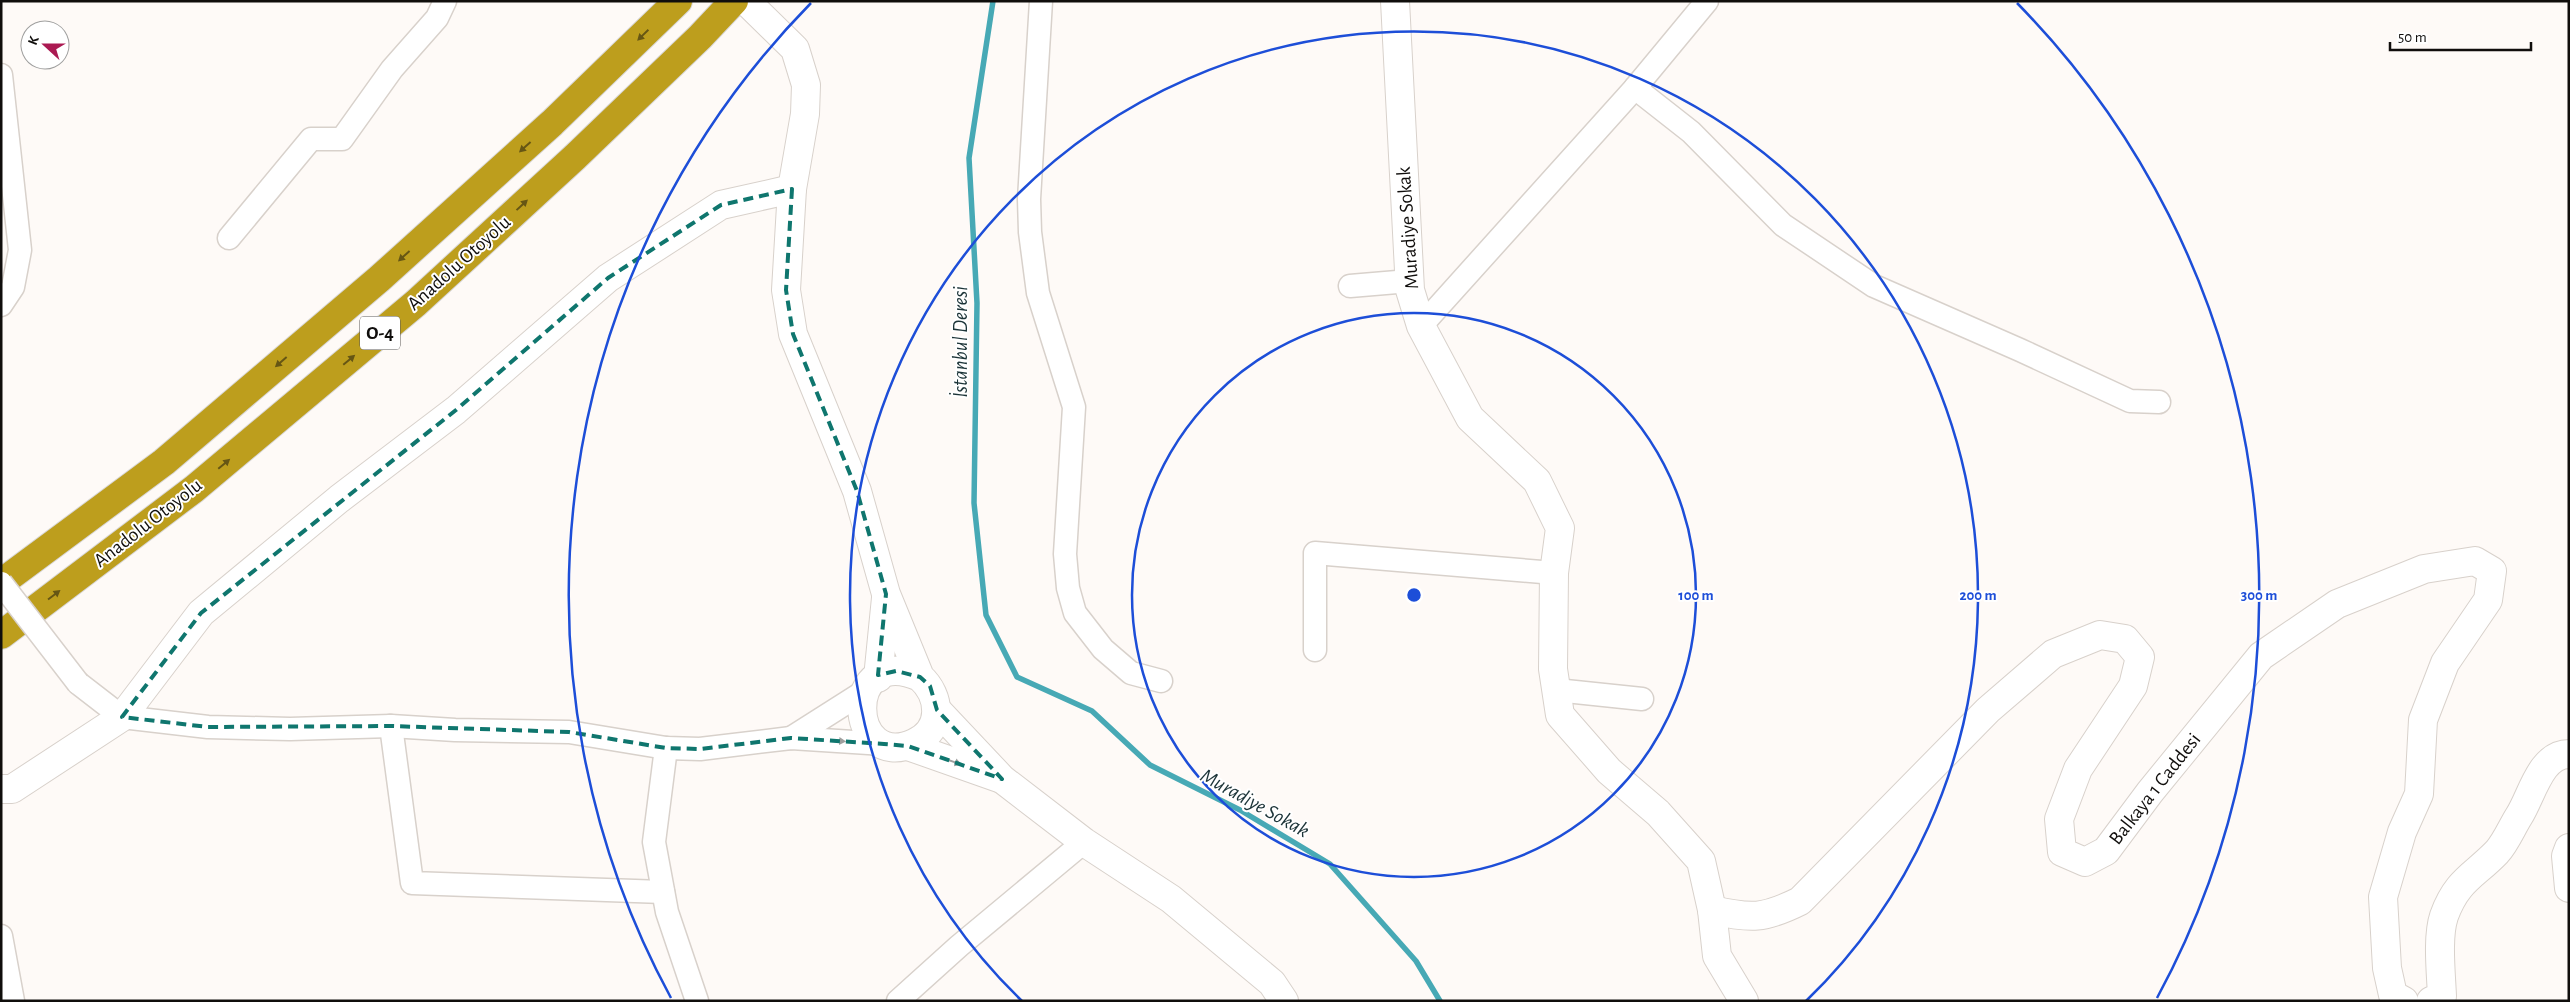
<svg xmlns="http://www.w3.org/2000/svg" width="2570" height="1002" viewBox="0 0 2570 1002" font-family="'Alegreya Sans',sans-serif">
<style>
.lines{fill:none;stroke-linecap:round;stroke-linejoin:round}
.stream{stroke:#47a9b5;stroke-width:5.5}
.minor-casing{stroke:#d8d1cb;stroke-width:25}
.tertiary-casing{stroke:#d8d1cb;stroke-width:30}
.motorway-casing{stroke:#d9d8d8;stroke-width:30}
.minor{stroke:#fff;stroke-width:22}
.tertiary{stroke:#fff;stroke-width:28}
.motorway{stroke:#bd9e1d;stroke-width:28}
.minor-bridge-casing{stroke:#d8d1cb;stroke-width:25;stroke-linecap:butt}
.minor-bridge{stroke:#fff;stroke-width:22}
.oneway{fill:#665614}
.oneway2{fill:#9f9f9e}
.marked{fill:none;stroke:#0f766e;stroke-width:4;stroke-dasharray:10 6;stroke-linejoin:round}
.ring{fill:none;stroke:#1d4ed8;stroke-width:2.5}
.labels{text-anchor:middle;dominant-baseline:central;stroke-width:4;stroke-linejoin:round;paint-order:stroke}
.shield{fill:#fff;stroke:#585655;stroke-width:1}
.shield-label{font-size:19px;font-weight:bold;fill:#100e0c}
.street-label{font-size:20px;fill:#100e0c;stroke:#fff}
.water-label{font-size:21px;font-style:italic;fill:#1c3438;stroke:#fff}
.centre{fill:#1d4ed8;stroke:#fff;stroke-width:2.5}
.ring-label{font-size:15px;text-anchor:middle;font-weight:bold;fill:#1d4ed8;stroke:#fff;stroke-width:4;stroke-linejoin:round;paint-order:stroke}
</style>
<rect width="100%" height="100%" fill="#fefaf7"/>
<g class="lines">
<!-- stream -->
<path class="stream" d="M993 1 969 158 977 303 974 503 986 615 1017 677 1092 711 1150 765 1240 810 1330 864 1416 961 1440 1001"/>
<defs>
<g id="minor">
<path d="M1041 1 1029 199 1030 232 1038 293 1074 407 1065 554 1068 588 1075 613 1103 649 1131 673 1161 681"/>
<path d="M1 75 20 250 13 287 1 305"/>
<path d="M1635 88 1691 132 1783 225 1874 286 2020 350 2130 401 2159 402"/>
<path d="M229 238 311 139H342L392 69 437 18 445 1"/>
<path d="M1350 286 1409 281"/>
<path d="M1421 326 1635 88 1707 1"/>
<path d="M1315 650V553L1554 573"/>
<path d="M78 683 122 717 208 727 290 729 391 726 455 730 569 732 666 748 700 749 791 738 884 744"/>
<path d="M1556 690 1642 699"/>
<path d="M391 726 412 883 663 892"/>
<path d="M791 738 865 691"/>
<path d="M666 748 654 842 667 912 697 1001"/>
<path d="M1 936 13 1001"/>
<path d="M898 1001 959 946 1084 842"/>
</g>
<g id="tertiary">
<path d="M746 1 795 49 806 85 805 114 792 189 786 290 793 334 857 491 886 594 920 677C941 696 944 730 914 743 847 773 841 642 920 677"/>
<path d="M1395 1 1410 290 1421 326 1470 418 1537 481 1560 528 1554 573 1553 669 1560 715 1609 771 1658 813 1701 861 1712 910 1717 956 1744 1001"/>
<path d="M878 678 886 598"/>
<path d="M937 710 1002 779 1084 842 1171 899 1272 983 1284 1001"/>
<path d="M908 746 999 778"/>
<path d="M1 789H12L122 717 201 613 339 499 456 410 608 278 721 205 792 189"/>
<path d="M2569 848 2566 856 2569 888"/>
<path d="M1712 910C1751 919 1764 919 1800 901L1988 710 2053 654 2100 635 2125 639 2140 657 2133 686 2078 769 2059 819 2062 852 2085 862 2106 851 2150 792 2261 656 2337 604 2424 569 2475 561 2492 571 2488 600 2445 663 2423 720 2419 794 2402 832 2383 897 2387 968 2393 995 2404 1001"/>
<path d="M2431 1001 2442 996C2441 973 2437 937 2444 916 2457 880 2474 876 2497 852 2506 842 2512 827 2519 816 2532 796 2540 754 2569 754"/>
</g>
<g id="motorway">
<path d="M1 583 164 462 379 279 552 123 678 1"/>
<path d="M1 635 194 489 416 303 575 157 700 37 734 1"/>
</g>
</defs>
<!-- minor casing -->
<use href="#minor" class="minor-casing"/>
<!-- tertiary casing -->
<use href="#tertiary" class="tertiary-casing"/>
<!-- motorway casing -->
<use href="#motorway" class="motorway-casing"/>
<!-- minor -->
<use href="#minor" class="minor"/>
<!-- tertiary -->
<use href="#tertiary" class="tertiary"/>
<!-- motorway -->
<use href="#motorway" class="motorway"/>
<defs>
<path id="minor-bridge" d="M1 583 78 683"/>
</defs>
<!-- minor-bridge casing -->
<use href="#minor-bridge" class="minor-bridge-casing"/>
<!-- minor-bridge -->
<use href="#minor-bridge" class="minor-bridge"/>
</g>
<!-- one-way arrows -->
<defs><path id="oneway-solid" d="M-6-.8H1V-3.2L6.5 0L1 3.2V.8H-6Z" transform="scale(1.25)"/></defs>
<g class="oneway">
<use href="#oneway-solid" transform="translate(643 35) rotate(136)"/>
<use href="#oneway-solid" transform="translate(525 147) rotate(138)"/>
<use href="#oneway-solid" transform="translate(522 205) rotate(-43)"/>
<use href="#oneway-solid" transform="translate(404 256) rotate(138)"/>
<use href="#oneway-solid" transform="translate(349 360) rotate(-40)"/>
<use href="#oneway-solid" transform="translate(281 362) rotate(139)"/>
<use href="#oneway-solid" transform="translate(224 464) rotate(-40)"/>
<use href="#oneway-solid" transform="translate(54 595) rotate(-37)"/>
</g>
<g class="oneway2">
<use href="#oneway-solid" transform="translate(838 741) rotate(4)"/>
<use href="#oneway-solid" transform="translate(954 762) rotate(19)"/>
</g>
<!-- marked area -->
<path class="marked" d="M792 189 786 290 793 334 857 491 886 594 878 675 896 671 920 677 930 686 937 710 1002 779 908 746 884 744 791 738 700 749 666 748 569 732 391 726 208 727 122 717 201 613 456 410 608 278 721 205Z"/>
<!-- distance rings -->
<g class="ring">
<circle cx="1414" cy="595" r="282"/>
<path d="M1022 1001A564 564 0 1 1 1806 1001"/>
<path d="M671 998A845 845 0 0 1 811 3M2017 3A845 845 0 0 1 2157 998"/>
</g>
<g class="labels">
<!-- shield labels -->
<rect class="shield" x="360" y="316.5" width="40" height="33" rx="4"/>
<g class="shield-label">
<text x="380" y="333">O-4</text>
</g>
<!-- street labels -->
<g class="street-label">
<text transform="translate(1408 228) rotate(-94)">Muradiye Sokak</text>
<text transform="translate(459 263) rotate(-42)">Anadolu Otoyolu</text>
<text transform="translate(148 523) rotate(-38)">Anadolu Otoyolu</text>
<text transform="translate(2155 789) rotate(-52)">Balkaya 1 Caddesi</text>
</g>
<!-- water labels -->
<g class="water-label">
<text transform="translate(960 342) rotate(-90)">İstanbul Deresi</text>
<text transform="translate(1255 803) rotate(29)">Muradiye Sokak</text>
</g>
</g>
<circle cx="1414" cy="595" r="8" class="centre"/>
<g class="ring-label">
<text x="1696" y="600">100 m</text>
<text x="1978" y="600">200 m</text>
<text x="2259" y="600">300 m</text>
</g>
<!-- border -->
<rect width="2570" height="1002" fill="none" stroke="#100e0c" stroke-width="5"/>
<!-- north arrow -->
<g transform="translate(45 45) rotate(291)"><circle r="24" fill="#ffffff" stroke="#9f9f9e"/>
<path d="M0-4L9 19L0 12L-9 19Z" fill="#ab1a52"/>
<text y="-8" font-size="14" font-weight="bold" text-anchor="middle" fill="#100e0c">K</text>
</g>
<!-- scale -->
<path d="M2390 42v8h141v-8" fill="none" stroke="#100e0c" stroke-width="2.5"/>
<text x="2398" y="42" font-size="15" fill="#100e0c" stroke="#ffffff" stroke-width="4" paint-order="stroke">50 m</text>
</svg>
